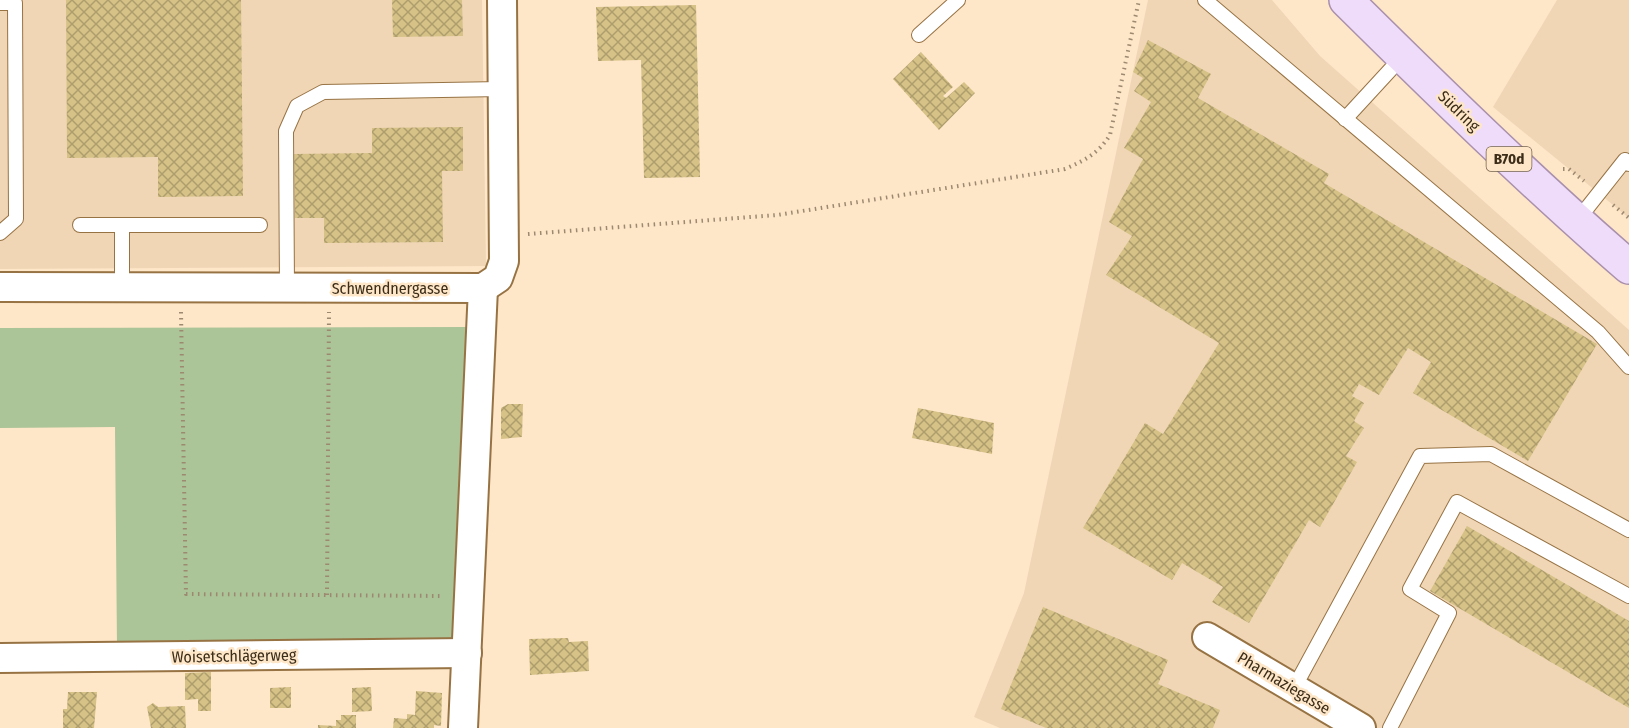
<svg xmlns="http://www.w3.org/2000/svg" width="1629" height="728" viewBox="0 0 1629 728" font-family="'Fira Sans Condensed',sans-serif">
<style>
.built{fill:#f0d6b5}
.green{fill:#abc498}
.building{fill:url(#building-cross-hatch)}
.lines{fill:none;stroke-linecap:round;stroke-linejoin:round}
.service-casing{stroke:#977344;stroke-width:16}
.minor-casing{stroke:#977344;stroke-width:32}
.primary-casing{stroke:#a990ab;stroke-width:36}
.path{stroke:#9c8970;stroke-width:4;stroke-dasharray:1.5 4.5;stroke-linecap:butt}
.service{stroke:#fff;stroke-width:14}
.minor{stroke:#fff;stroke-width:28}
.primary{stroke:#efdcfb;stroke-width:33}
.labels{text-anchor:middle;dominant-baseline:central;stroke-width:5;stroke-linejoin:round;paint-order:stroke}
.shield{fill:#fee6c8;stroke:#76644e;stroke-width:1.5}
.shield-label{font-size:15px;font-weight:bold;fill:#3c2d19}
.street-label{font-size:16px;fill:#3c2d19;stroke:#fee6c8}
</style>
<defs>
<pattern id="building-cross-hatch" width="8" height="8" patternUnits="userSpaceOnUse" patternTransform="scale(1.5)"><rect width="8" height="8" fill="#d6c286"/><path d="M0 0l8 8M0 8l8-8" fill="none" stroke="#af9e6d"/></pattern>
</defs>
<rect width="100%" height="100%" fill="#fee6c8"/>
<!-- built -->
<g class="built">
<path d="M0 0H482L486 266 0 269Z"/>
<path d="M1148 0H1272L1320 56 1629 330V728H1000L974 717 1024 593Z"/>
<path d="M1557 0H1629V218L1493 107Z"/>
</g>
<!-- green -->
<path class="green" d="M472 327 456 643 117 645 115 427 0 428V328Z"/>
<!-- building -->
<g class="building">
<path d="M66 0H241L243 196 158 197V157L67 158Z"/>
<path d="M392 0H462L463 36 393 37Z"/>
<path d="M696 5 700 177 644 178 641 60 598 61 596 7Z"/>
<path d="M1148 40 1211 74 1198 98 1329 174 1324 183 1597 344 1528 461 1413 393 1431 362 1408 348 1379 395 1359 384 1352 396 1364 403 1354 421 1364 428 1346 456 1357 462 1320 527 1309 520 1249 623 1212 602 1223 587 1182 563 1172 580 1083 528 1145 423 1163 434 1219 343 1106 275 1132 236 1109 222 1143 159 1124 148 1151 102 1134 91 1143 78 1133 72Z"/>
<path d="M921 52 953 87 943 96 946 98 964 82 975 93 939 130 893 79Z"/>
<path d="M463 127V171H442L443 242 324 243V218H295L294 154 372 153V128Z"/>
<path d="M508 404H523L522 437 501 439V408Z"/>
<path d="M918 408 994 423 992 454 912 438Z"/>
<path d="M1467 526 1629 621V708L1430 591Z"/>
<path d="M1043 607 1168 660 1158 684 1220 710 1213 728H1046L1001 709Z"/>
<path d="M568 638 569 642 588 641 589 671 530 675 529 639Z"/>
<path d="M211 672V711H198V699L185 700V673Z"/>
<path d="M291 687V708H270V688Z"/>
<path d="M371 687 372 711 352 712V688Z"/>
<path d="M416 691 442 693 441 726 434 725V728H393L394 718 407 719V714L415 715Z"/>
<path d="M68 692H97L94 728H63V709H67Z"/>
<path d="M153 703 158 707 185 706 186 728H151L147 707Z"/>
<path d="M341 715H356V728H318V725L336 726V720H341Z"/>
</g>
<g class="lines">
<defs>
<g id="service">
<path d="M1205 0 1598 332 1629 367"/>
<path d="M0 3H15L16 219 0 233"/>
<path d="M919 35 958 0"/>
<path d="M1345 119 1403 56"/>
<path d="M1576 222 1625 160 1629 164"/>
<path d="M80 225H260"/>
<path d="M122 287V225"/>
<path d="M287 288 286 131 297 106 323 92 502 89"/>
<path d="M1294 688 1420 456 1491 454 1629 530"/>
<path d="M1390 728 1449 613 1410 589 1457 502 1629 596"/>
</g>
<g id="minor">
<path d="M0 287 483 288 498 278 504 261 502 0"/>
<path d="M1207 637 1361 728"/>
<path d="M0 658 467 653"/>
<path d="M463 728 483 288"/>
</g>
<path id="primary" d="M1346 0C1438 91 1531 182 1629 267"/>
</defs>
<!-- service casing -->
<use href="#service" class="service-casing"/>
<!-- minor casing -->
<use href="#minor" class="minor-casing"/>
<!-- primary casing -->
<use href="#primary" class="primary-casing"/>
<!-- path -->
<g class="path">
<path d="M1563 169H1569L1584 181"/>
<path d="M1613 205 1629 218"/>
<path d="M528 234 777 215 1065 169C1085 160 1098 154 1110 135L1139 0"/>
<path d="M181 312 186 594 442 596"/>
<path d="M327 595 329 312"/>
</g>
<!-- service -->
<use href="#service" class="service"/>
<!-- minor -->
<use href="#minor" class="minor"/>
<!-- primary -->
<use href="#primary" class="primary"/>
</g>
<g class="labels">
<!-- shield labels -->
<rect class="shield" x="1486.5" y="147" width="45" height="24" rx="4.5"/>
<g class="shield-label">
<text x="1509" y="159">B70d</text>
</g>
<!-- street labels -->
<g class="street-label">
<text transform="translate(1459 111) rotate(44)">Südring</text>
<text x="390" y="288">Schwendnergasse</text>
<text transform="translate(234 656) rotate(-1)">Woisetschlägerweg</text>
<text transform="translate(1284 683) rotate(31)">Pharmaziegasse</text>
</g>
</g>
</svg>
